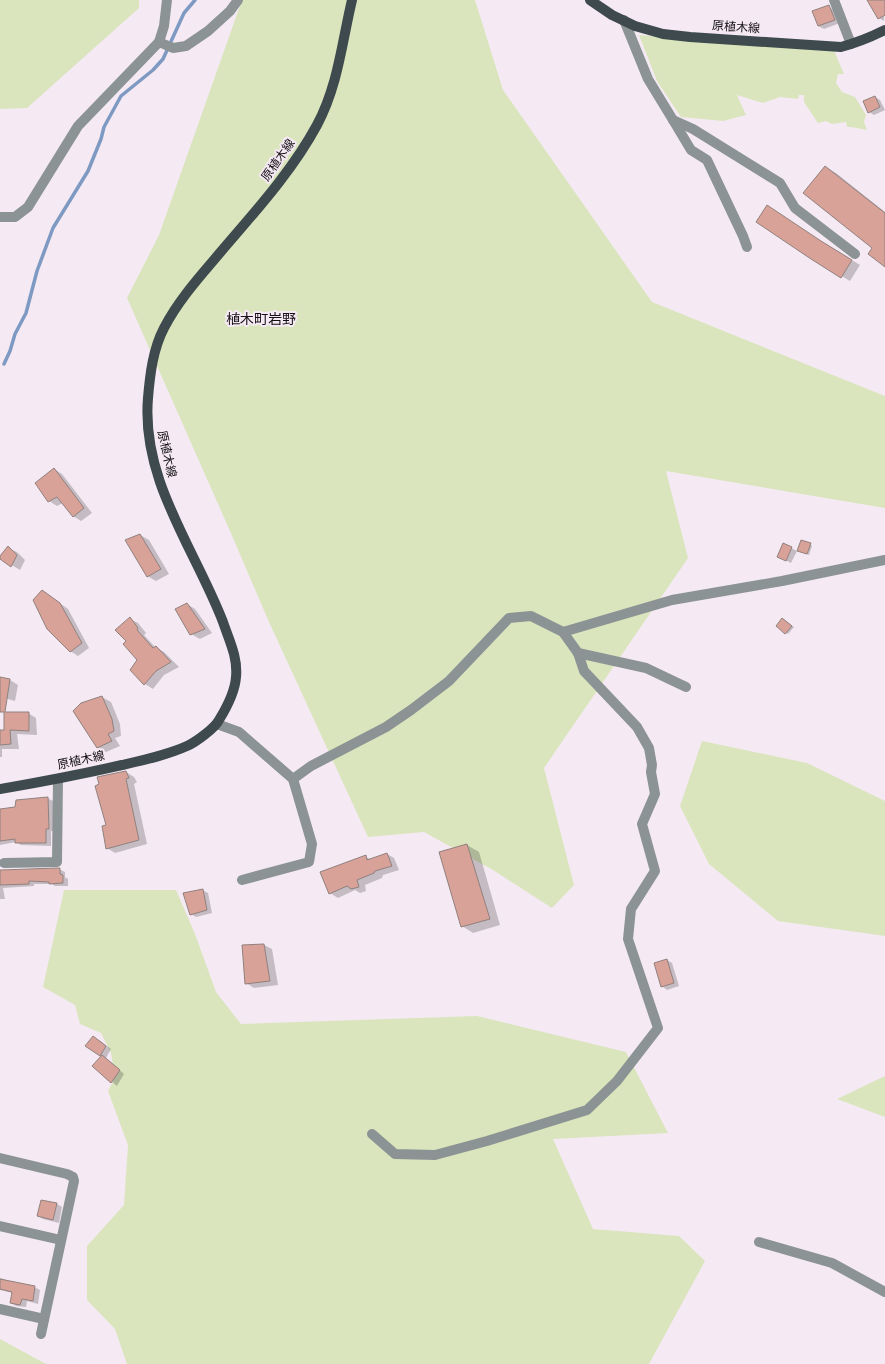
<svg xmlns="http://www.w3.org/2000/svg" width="885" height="1364" viewBox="0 0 885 1364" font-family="Figtree,'Noto Sans JP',sans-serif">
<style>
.green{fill:#dae5bd}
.shadow{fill:#0003}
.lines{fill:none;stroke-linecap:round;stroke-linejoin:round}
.stream{stroke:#7f9ac2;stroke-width:3.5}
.building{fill:#d9a298;stroke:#90817e}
.minor{stroke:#8c9395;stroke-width:10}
.major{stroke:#3e4a4d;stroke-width:10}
.labels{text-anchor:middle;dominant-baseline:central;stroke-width:4;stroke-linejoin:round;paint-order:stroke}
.street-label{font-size:12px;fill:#130f12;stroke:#f5eaf4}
.quarter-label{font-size:14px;fill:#130f12;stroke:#f5eaf4}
</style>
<rect width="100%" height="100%" fill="#f5eaf4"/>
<!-- green -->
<g class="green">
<path d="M0 0H139V8L27 108 0 109Z"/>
<path d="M242 0H475L503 90 652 302 885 396V508L666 471 688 558 544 768 574 885 552 908 493 870 424 832 368 837 269 622 230 531 127 298 159 235Z"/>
<path d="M639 35 833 48 844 74H838L836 83 842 92 855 97 866 115 864 122 867 130C860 129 855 127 847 127L846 122 832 124 826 121 818 123 804 102V95H799L798 99 780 97 763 103 737 95 746 115 723 121 681 117 657 81Z"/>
<path d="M702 741 807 763 885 801V936L778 921 709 864 680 806Z"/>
<path d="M64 890H176L195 934 216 992 241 1024 477 1016 626 1052 668 1133 553 1139 593 1229 679 1236 705 1261 649 1364H127L115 1329 87 1300V1246L124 1205 128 1145 108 1091 115 1078 111 1053 101 1033 80 1024 75 1005 43 987Z"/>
<path d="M885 1076V1117L837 1099Z"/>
<path d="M0 1339 46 1364H0Z"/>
</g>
<!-- shadow -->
<g class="shadow">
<path d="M875 0H885L884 21 879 18Z"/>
<path d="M829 7 834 10 840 23 824 29 818 26Z"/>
<path d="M875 97 880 100 885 110 874 115 869 112Z"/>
<path d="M825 167 836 173 885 212V265Z"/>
<path d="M830 247 860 265 850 281 811 258Z"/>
<path d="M54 469 62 474 92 513 81 521 73 516 63 503 57 506 49 501Z"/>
<path d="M140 535 149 540 169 574 156 581 147 576Z"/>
<path d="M810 544 812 546 809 555 801 552Z"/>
<path d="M8 548 17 552 25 560 20 570 0 558Z"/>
<path d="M791 548 797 551 791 563 783 559Z"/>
<path d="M42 591 68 609 89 648 78 656 70 651Z"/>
<path d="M187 604 195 609 212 633 200 639 191 634Z"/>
<path d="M130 619 138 623 146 633 144 635 155 647 164 652 179 667 164 675 153 689 145 684 139 660 127 641Z"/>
<path d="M783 619 794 627 788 634 786 633Z"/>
<path d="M0 678 10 680 18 685 15 701 0 697Z"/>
<path d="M102 697 111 702 120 724 121 736 115 738 120 746 106 752 98 748Z"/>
<path d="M28 713 36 718 37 735 17 734 19 749H2V757H0V731H5Z"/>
<path d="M126 772 134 777 137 782 134 784 147 844 115 853 107 848V826Z"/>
<path d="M47 798 53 801 54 831H51V846L21 845 16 842 0 845V810L15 808Z"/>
<path d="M467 845 479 852 500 925 473 933 462 926Z"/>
<path d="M387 854 394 858 399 870 383 875 382 878 365 885 366 891 360 893 355 890 338 898 330 893 365 856 371 860Z"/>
<path d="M0 869V871L59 869 65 872V877L68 879V886H55L52 884H34V886L3 888 5 899H0Z"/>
<path d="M202 890 208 893 212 913 196 917 191 914Z"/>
<path d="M264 945 272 949 278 985 254 988 246 983Z"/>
<path d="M667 960 672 963 679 986 667 990 662 986Z"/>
<path d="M99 1040 111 1049 106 1058 124 1074 117 1086 93 1066 102 1056 87 1046Z"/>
<path d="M42 1201 57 1204 62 1207 59 1223 43 1219 38 1216Z"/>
<path d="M0 1278 6 1280 12 1283 34 1287 40 1290 38 1304 27 1301 26 1307 16 1306 11 1303 13 1293 0 1290Z"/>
</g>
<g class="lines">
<!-- stream -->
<path class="stream" d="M4 364 10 351 15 334 26 313 37 271 53 228 88 171 101 139 104 127 121 96 153 70 163 59 184 13 195 0"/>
</g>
<!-- building -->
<g class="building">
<path d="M867 0H885V15L878 19Z"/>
<path d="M829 5 835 20 818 26 812 11Z"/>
<path d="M875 96 880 107 868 113 863 101Z"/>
<path d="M825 166 885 213V267L868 254 872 248 803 193Z"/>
<path d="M767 205 821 241 852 260 841 278 811 259 756 222Z"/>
<path d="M54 468 84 508 73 517 57 497 48 502 35 483Z"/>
<path d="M140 534 161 569 147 577 125 540Z"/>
<path d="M801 540 811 543 807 554 797 551Z"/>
<path d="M783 543 792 547 786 561 777 557Z"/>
<path d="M8 546 17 555 11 567 0 559V556Z"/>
<path d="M42 590 60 603 82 643 70 652 47 629 33 600Z"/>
<path d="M187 603 205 629 190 635 175 609Z"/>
<path d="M130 617 138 628 137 630 153 648 156 646 171 662 156 671 144 685 130 670 137 660 123 644 126 641 115 630Z"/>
<path d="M782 618 792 626 785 634 776 626Z"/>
<path d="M0 677 10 679 5 712H29V731L10 730 11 744 0 745V730H4V712H0Z"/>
<path d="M102 696 112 719 114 731 108 734 112 741 97 748 73 711 81 703Z"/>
<path d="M126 771 129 778 126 779 139 840 106 849 102 826 106 825 95 786 99 784 97 777Z"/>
<path d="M48 797 49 829H46V843H15V839L0 841V809L15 807 16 800Z"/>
<path d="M467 844 490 919 461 927 439 852Z"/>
<path d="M387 853 392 866 375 871 374 873 357 880 359 887 351 889 347 886 329 894 320 872 366 855 367 860Z"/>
<path d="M57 868H60V874L63 875V883L49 884V882L29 881V884L0 885V870Z"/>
<path d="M203 889 207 910 190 915 183 893Z"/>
<path d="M264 944 270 981 245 984 242 945Z"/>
<path d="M667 959 674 983 661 987 654 963Z"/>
<path d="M93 1036 106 1046 100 1056 85 1046Z"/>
<path d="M102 1055 120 1070 111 1083 92 1066Z"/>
<path d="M41 1200 57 1203 53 1220 37 1216Z"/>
<path d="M0 1279 35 1286 33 1301 22 1299 20 1305 10 1303 12 1292 0 1289Z"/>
</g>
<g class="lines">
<!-- minor -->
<g class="minor">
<path d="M834 0 851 44"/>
<path d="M624 20 648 79 673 120 693 129 780 183 795 208 855 254"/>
<path d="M159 42 173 48 186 46 208 31 230 11 238 0"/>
<path d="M673 120 691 150 707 160 743 236 747 247"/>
<path d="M0 217H15L28 207 78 126 159 42 164 26 167 0"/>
<path d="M563 632 672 600 782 581 885 560"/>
<path d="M217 724 239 732 293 779 312 844 309 862 242 880"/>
<path d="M293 779 311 766 386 727 411 710 449 681 509 618 531 616 563 632 578 653 646 668 686 687"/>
<path d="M4 863 57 862 58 779"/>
<path d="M372 1134 395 1154 435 1155 487 1141 587 1110 617 1081 658 1028 628 939 631 909 655 871 642 824 655 794 651 772 652 765 649 748 637 727 584 671 578 653"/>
<path d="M0 1158 67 1174 73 1177 74 1181 41 1334"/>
<path d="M0 1226 61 1240"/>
<path d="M759 1242 832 1263 885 1292"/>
<path d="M0 1309 44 1319"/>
</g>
<!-- major -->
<g class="major">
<path d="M590 0 612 15 635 26 663 34 690 37 841 47C856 43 871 37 885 30"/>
<path d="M0 789C41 782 82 774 122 765 144 760 167 755 187 746 196 742 215 728 219 720 227 707 235 692 236 677 238 657 229 640 223 622 195 549 141 480 148 398 150 374 153 349 164 328 177 303 195 282 213 261 250 217 290 175 317 125 338 86 342 42 352 0"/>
</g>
</g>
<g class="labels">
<!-- street labels -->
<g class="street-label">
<text transform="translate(736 27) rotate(4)">原植木線</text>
<text transform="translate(278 160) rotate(-55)">原植木線</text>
<text transform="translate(167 454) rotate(77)">原植木線</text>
<text transform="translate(81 760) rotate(-12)">原植木線</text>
</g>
<!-- quarter labels -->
<g class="quarter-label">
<text x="261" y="319">植木町岩野</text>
</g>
</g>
</svg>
